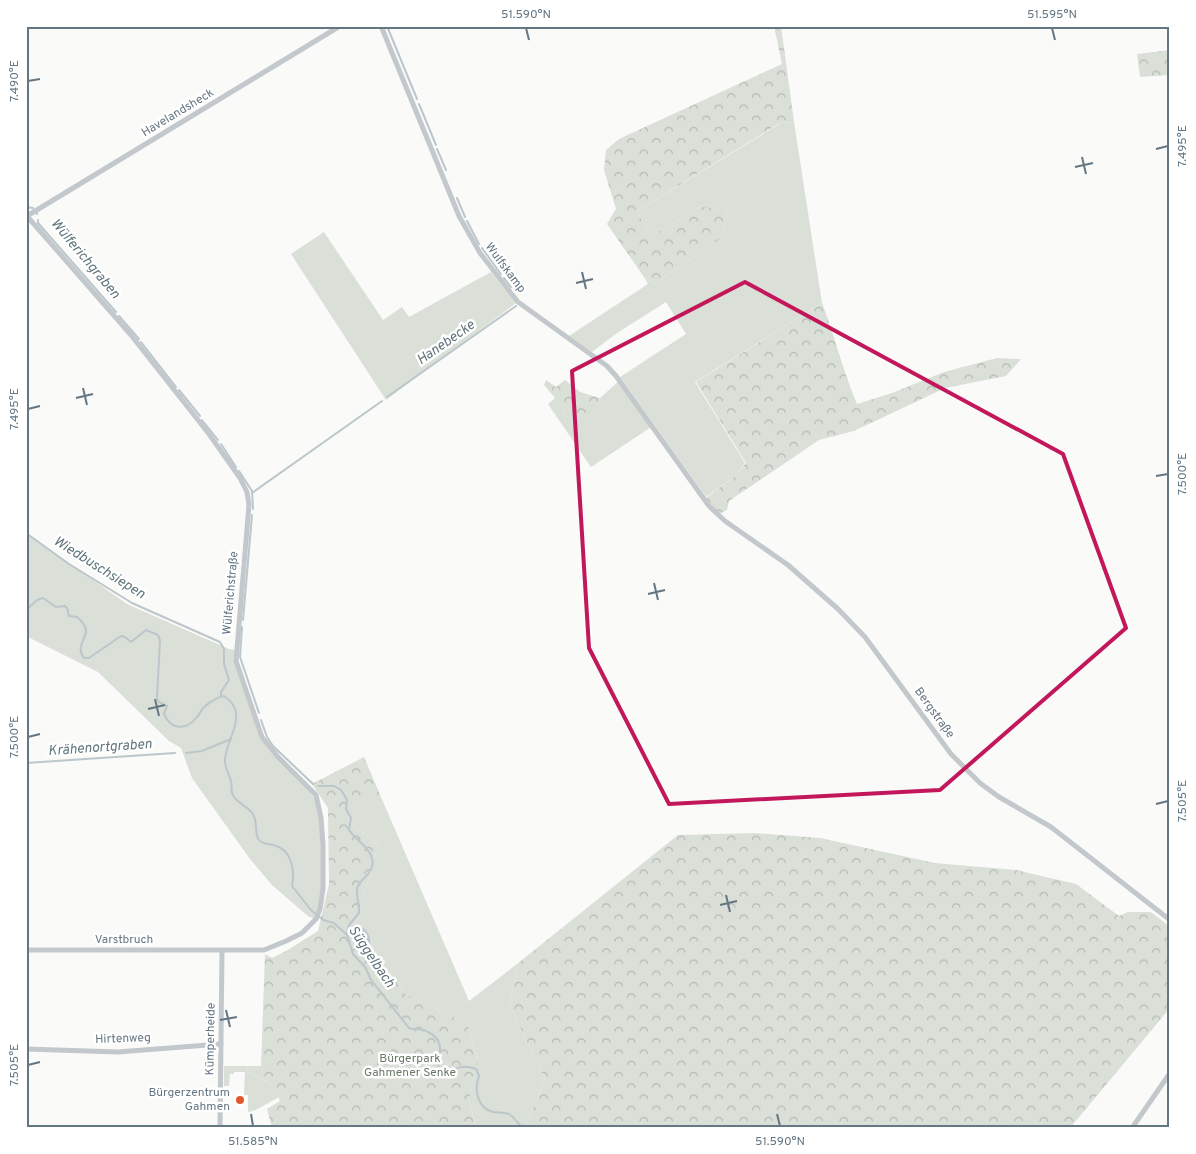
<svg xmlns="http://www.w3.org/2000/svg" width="1196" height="1154" viewBox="0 0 1196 1154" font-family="Overpass,sans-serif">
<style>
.grass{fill:#dadfd7}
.forest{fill:url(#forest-crowns)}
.water{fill:#bbc7cb}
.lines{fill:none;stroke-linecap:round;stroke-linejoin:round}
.stream{stroke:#bbc7cb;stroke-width:2}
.street{stroke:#c3c8cc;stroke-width:5}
.marked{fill:none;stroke:#c2185b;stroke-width:4;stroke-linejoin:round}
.ticks{fill:none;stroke:#657683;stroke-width:2}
.poi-dot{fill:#e4572e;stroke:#fff;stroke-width:2}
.labels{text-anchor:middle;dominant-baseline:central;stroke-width:5;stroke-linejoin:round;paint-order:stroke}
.street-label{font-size:12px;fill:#657683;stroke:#fff}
.park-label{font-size:12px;fill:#687a64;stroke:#fff}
.poi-label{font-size:12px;fill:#657683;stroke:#fff;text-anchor:end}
.water-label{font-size:14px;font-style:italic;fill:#60757c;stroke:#fff}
.neatline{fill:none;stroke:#657683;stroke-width:2}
.ticks-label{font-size:12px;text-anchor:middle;fill:#657683}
</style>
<defs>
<pattern id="forest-crowns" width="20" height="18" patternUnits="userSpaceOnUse" patternTransform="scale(1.25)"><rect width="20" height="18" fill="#dadfd7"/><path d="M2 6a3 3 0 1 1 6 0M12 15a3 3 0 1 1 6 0" fill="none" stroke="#b4b9b4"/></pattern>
</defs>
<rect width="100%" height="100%" fill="#fafaf8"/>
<!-- grass -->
<g class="grass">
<path d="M794 122 822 303 695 382 745 463 735 476 706 497 620 377 686 334 666 302 617 333 592 352 569 336 648 284 644 277 654 284 723 237 727 211 701 206 650 237 637 211 781 123Z"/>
<path d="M324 232 383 320 402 307 409 317 491 272 516 303 386 400 291 254Z"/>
<path d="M618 382 651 427 591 467 548 404 555 398 561 405 566 417 587 418 596 411 600 398Z"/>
<path d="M26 533 127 604 229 649 235 650 262 737 320 804 322 886 318 908 314 918 309 917 272 885 250 859 192 778 181 748 169 741 98 672 26 636Z"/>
<path d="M347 793 384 804 469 1001 517 964 514 984 509 1004 545 1079 525 1128H475L476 1126 469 1099 478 1063 468 1024 405 994 356 924 378 845 347 820Z"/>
<path d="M224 1066H248L247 1072C260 1078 274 1083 279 1097L256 1110 248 1112V1095H244L245 1072H234V1074H230L229 1086H224Z"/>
</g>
<!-- forest -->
<g class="forest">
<path d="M774 26H781L794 122 780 123 637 211 650 237 701 206 727 211 723 237 654 284 644 277 607 224 616 209 604 170 606 150 619 139 782 64Z"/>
<path d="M1170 50V75L1140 77 1137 54Z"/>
<path d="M822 303C835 337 843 371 857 404L892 393 944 372 997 358 1021 359 1006 376 945 388 854 431 819 440 729 501 727 510 719 514 706 498 735 476 746 463 696 382Z"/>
<path d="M546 380 556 387 565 380 580 392 600 398 596 411 587 418 566 417 561 405 544 385Z"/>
<path d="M364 757 384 804 347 794V820L378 845 356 924 405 994 468 1024 478 1063 469 1099 476 1127 475 1128H272L267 1109 280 1101C274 1083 263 1079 247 1072L248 1066H261L265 954 272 958 286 951 318 931 329 884 328 808 312 784Z"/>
<path d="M755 833 820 838 935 863 1016 870 1076 884 1119 916 1128 912H1151L1170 927V1008L1070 1128H525L545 1079 509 1004 514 984 517 964 678 835Z"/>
</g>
<!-- water -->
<path class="water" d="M357 927H362C369 932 373 941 368 949L362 948C356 944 352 934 357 927Z"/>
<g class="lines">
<!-- stream -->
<g class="stream">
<path d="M387 26 417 99"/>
<path d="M419 104 436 145"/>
<path d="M437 149 446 170"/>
<path d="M457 198 465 217"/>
<path d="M26 207 33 208"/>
<path d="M37 213V214"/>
<path d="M38 220V223L116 312"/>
<path d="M467 221 479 244"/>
<path d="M482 248 501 274"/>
<path d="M504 278 511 287"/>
<path d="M119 316 139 339"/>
<path d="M141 342 176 387"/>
<path d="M179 390 200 416"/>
<path d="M387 397 516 306"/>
<path d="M202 420 218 440"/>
<path d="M221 444 236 467"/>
<path d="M239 471 252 491 253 509"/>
<path d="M252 493 382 401"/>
<path d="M26 533 69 564 132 603 220 642 224 649V664L229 680 221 692V696"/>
<path d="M26 610 37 600 43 598 56 607 65 606 67 608 69 616 77 617C80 620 84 623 85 627 90 636 74 646 84 658H89L121 636 125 637 131 642 146 630 158 635 160 640 157 698 159 702 167 706 164 714C171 730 186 731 197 717 200 714 201 710 204 707 210 702 217 697 224 696 250 713 227 737 225 759 224 766 229 774 231 781 232 785 231 789 232 793 234 802 248 806 253 814 258 823 254 833 259 840 263 845 268 843 273 845 292 849 295 870 292 886L311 910 323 920 334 923 347 935 353 954 365 967 371 980 409 1028C415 1030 422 1028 428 1032 447 1041 438 1057 438 1072L440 1074 444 1075C456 1068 462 1064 476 1069L479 1076C474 1089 477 1108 493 1112 499 1113 503 1112 509 1114 514 1117 518 1124 523 1128"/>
<path d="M243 620 252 515"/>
<path d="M242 627 240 657 259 713"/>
<path d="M261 720 267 737 273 746 313 784"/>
<path d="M186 753 202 751 231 739"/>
<path d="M26 763 175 753"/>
<path d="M318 786H334L341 790 347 800 346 809 351 818 349 830C357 842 382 854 369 873 365 878 358 882 357 889 356 897 360 905 359 913L349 925 347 934"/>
</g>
<!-- street -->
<g class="street">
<path d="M381 26 459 216 480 253 518 302 607 366 616 376 709 506 725 521 788 565 838 609 865 637 951 754 980 783 999 797 1051 827 1170 920"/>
<path d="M26 215 131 335 209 434 240 478 247 492 249 505 236 661 262 737 278 757 316 795 321 818 323 845V889L320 909 316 919 302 933 286 941 264 950H26"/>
<path d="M27 216 340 26"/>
<path d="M26 1049 118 1052 221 1044"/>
<path d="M220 1128 222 951"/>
<path d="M1132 1128 1170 1073"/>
</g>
</g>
<!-- marked area -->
<path class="marked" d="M745 282 1063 454 1126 628 940 790 669 804 589 648 572 371Z"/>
<!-- ticks -->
<path class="ticks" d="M526 28 529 40M1052 28 1055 40M28 81 40 79M1156 149 1168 146M1082 157 1086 174M1075 167 1093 163M582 272 586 289M576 283 593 279M83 388 87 405M76 398 93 394M28 409 40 406M1156 476 1168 474M654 583 658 600M648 594 665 590M155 699 159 716M148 709 165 705M28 737 40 734M1156 804 1168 801M726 895 730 912M720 905 737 901M226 1010 230 1027M220 1020 237 1017M28 1065 40 1062M251 1114 253 1126M777 1114 780 1126"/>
<!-- markers -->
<circle class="poi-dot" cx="240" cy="1100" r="5"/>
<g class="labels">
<!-- street labels -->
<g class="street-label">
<text transform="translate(178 113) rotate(-31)">Havelandsheck</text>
<text transform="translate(505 268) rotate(53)">Wulfskamp</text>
<text transform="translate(231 593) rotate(-85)">Wülferichstraße</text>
<text transform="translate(934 713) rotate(54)">Bergstraße</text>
<text x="124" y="940">Varstbruch</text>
<text transform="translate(123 1039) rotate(-2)">Hirtenweg</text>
<text transform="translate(211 1039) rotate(-89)">Kümperheide</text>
</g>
<!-- park labels -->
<g class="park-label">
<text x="410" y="1059">Bürgerpark<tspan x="410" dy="14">Gahmener Senke</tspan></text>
</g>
<!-- poi labels -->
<g class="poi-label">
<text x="230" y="1093">Bürgerzentrum<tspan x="230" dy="14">Gahmen</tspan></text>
</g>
<!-- water labels -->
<g class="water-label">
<text transform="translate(85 259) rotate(50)">Wülferichgraben</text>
<text transform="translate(446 343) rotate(-35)">Hanebecke</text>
<text transform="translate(99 568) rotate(32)">Wiedbuschsiepen</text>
<text transform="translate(100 748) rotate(-4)">Krähenortgraben</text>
<text transform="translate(371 957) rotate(56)">Süggelbach</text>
</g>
</g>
<!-- border -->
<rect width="1196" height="1154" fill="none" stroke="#ffffff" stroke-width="55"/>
<rect x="28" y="28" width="1140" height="1098" class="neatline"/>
<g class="ticks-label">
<text x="526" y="18">51.590°N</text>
<text x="1052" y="18">51.595°N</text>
<text transform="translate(14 81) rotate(-90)" y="4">7.490°E</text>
<text transform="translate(1182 146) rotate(-90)" y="4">7.495°E</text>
<text transform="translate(14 409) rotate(-90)" y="4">7.495°E</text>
<text transform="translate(1182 474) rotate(-90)" y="4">7.500°E</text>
<text transform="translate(14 737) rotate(-90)" y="4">7.500°E</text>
<text transform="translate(1182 801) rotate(-90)" y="4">7.505°E</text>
<text transform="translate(14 1065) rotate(-90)" y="4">7.505°E</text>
<text x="253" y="1145">51.585°N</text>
<text x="780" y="1145">51.590°N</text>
</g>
</svg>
